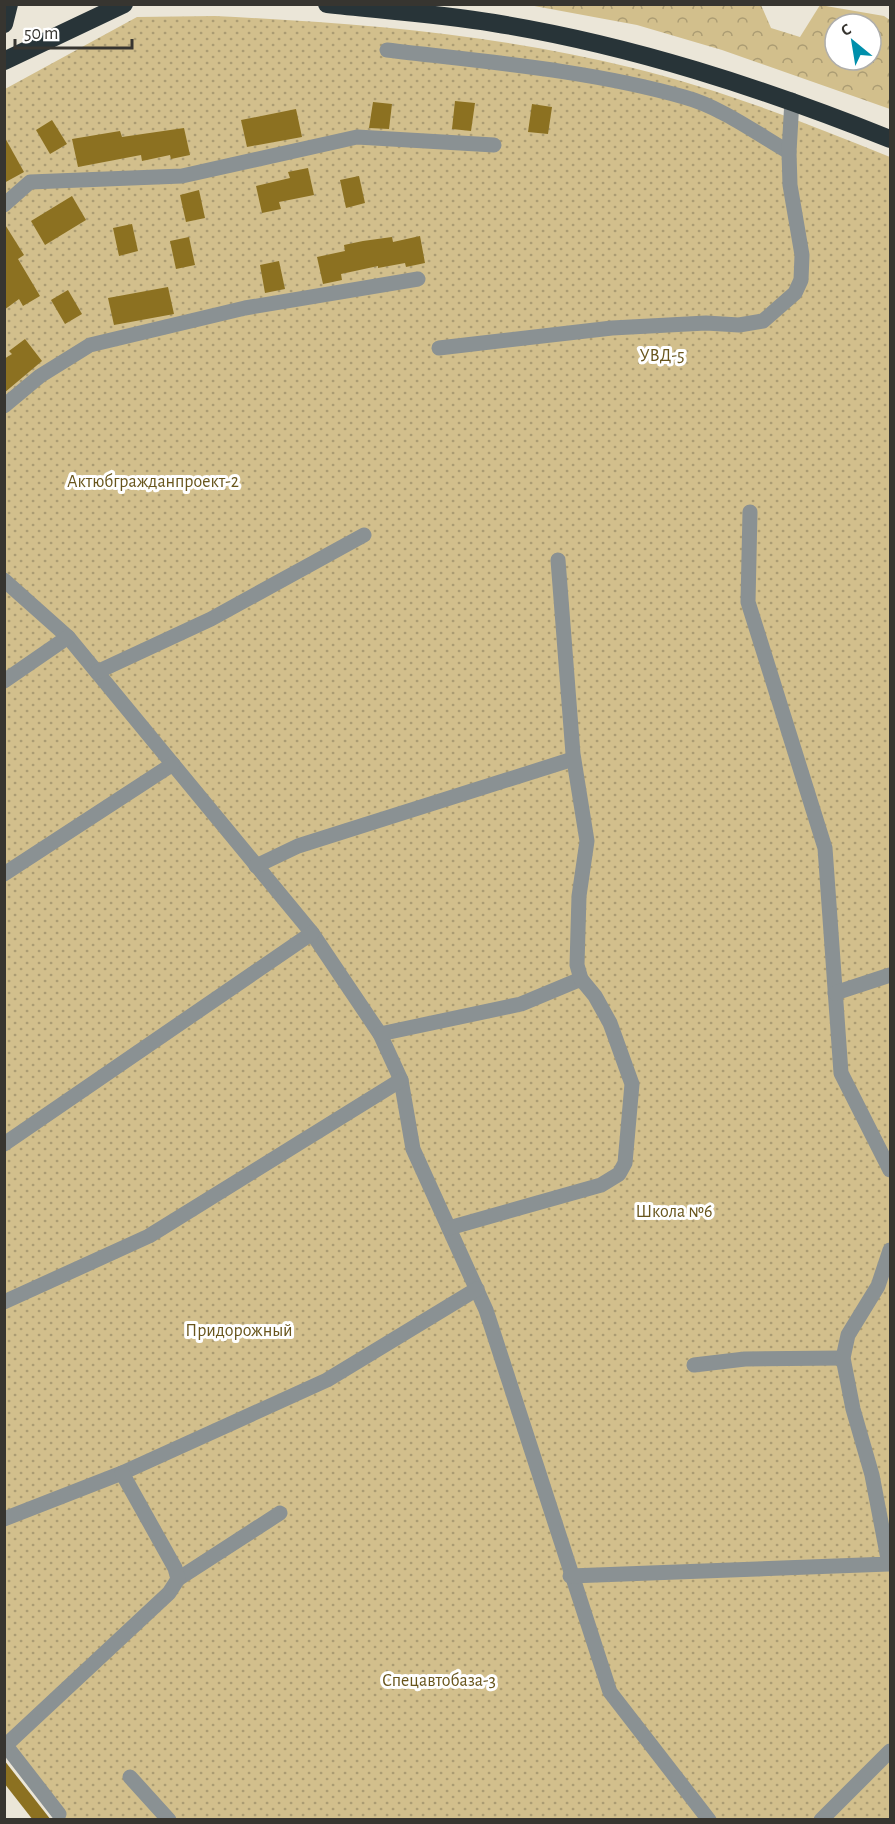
<svg xmlns="http://www.w3.org/2000/svg" width="895" height="1824" viewBox="0 0 895 1824" font-family="'Alegreya Sans',sans-serif">
<style>
.grass{fill:url(#grass-dots)}
.forest{fill:url(#forest-crowns);fill-rule:evenodd}
.building{fill:#8c7121}
.lines{fill:none;stroke-linecap:round;stroke-linejoin:round}
.minor{stroke:#8a9193;stroke-width:15}
.highway{stroke:#283438;stroke-width:18}
.labels{text-anchor:middle;dominant-baseline:central;stroke-width:6;stroke-linejoin:round;paint-order:stroke}
.park-label{font-size:18px;fill:#68551c;stroke:#fff}
</style>
<defs>
<pattern id="grass-dots" width="8" height="8" patternUnits="userSpaceOnUse" patternTransform="scale(1.5)"><rect width="8" height="8" fill="#d2bf8c"/><path d="M2 2h.1M6 6h.1" fill="none" stroke="#ab9c73" stroke-width="1.8" stroke-linecap="round"/></pattern>
<pattern id="forest-crowns" width="20" height="18" patternUnits="userSpaceOnUse" patternTransform="scale(1.5)"><rect width="20" height="18" fill="#d2bf8c"/><path d="M2 6a3 3 0 1 1 6 0M12 15a3 3 0 1 1 6 0" fill="none" stroke="#ab9c73"/></pattern>
</defs>
<rect width="100%" height="100%" fill="#ebe6d8"/>
<!-- grass -->
<path class="grass" d="M215 16C356 23 497 34 633 68 722 90 807 123 890 157V1819H62L5 1743V89L137 17Z"/>
<!-- forest -->
<path class="forest" d="M529 5H761L771 28 800 37 820 5 884 16 890 20V109L722 50 637 25ZM835 24H871V60H835Z"/>
<!-- building -->
<g class="building">
<path d="M455 101 475 103 471 131 452 129Z"/>
<path d="M373 102 392 104 389 129 369 128Z"/>
<path d="M532 104 552 107 548 134 528 132Z"/>
<path d="M296 109 302 137 247 147 241 120Z"/>
<path d="M52 120 67 144 50 154 36 130Z"/>
<path d="M184 128 190 155 171 159 170 155 142 161 141 155 78 167 72 139 120 131 122 137Z"/>
<path d="M4 136 24 172 4 183Z"/>
<path d="M308 168 314 195 279 202 281 209 262 213 256 186 290 178 288 172Z"/>
<path d="M359 176 365 203 346 208 340 180Z"/>
<path d="M199 190 205 218 186 222 180 195Z"/>
<path d="M72 196 86 220 45 245 31 221Z"/>
<path d="M4 223 24 255 18 259 40 296 23 306 19 299 4 310Z"/>
<path d="M132 224 138 251 119 256 113 228Z"/>
<path d="M420 236 425 263 406 267 405 263 378 268V266L341 274 342 280 323 284 317 257 345 251 344 245 363 241 392 237 393 242Z"/>
<path d="M189 237 195 265 176 269 170 241Z"/>
<path d="M279 261 285 289 265 293 260 265Z"/>
<path d="M168 287 174 314 114 325 108 298Z"/>
<path d="M68 290 82 314 65 324 51 300Z"/>
<path d="M25 339 42 361 4 393V359L12 354 9 351Z"/>
<path d="M4 1760 51 1820H33L4 1783Z"/>
</g>
<g class="lines">
<!-- minor -->
<g class="minor">
<path d="M387 50C486 62 589 70 684 97 721 107 756 133 789 152"/>
<path d="M4 205 30 182 182 176 357 137 494 145"/>
<path d="M439 348 612 328 706 323 739 325 763 321 795 293 801 280 802 255 790 185 789 152 792 100"/>
<path d="M4 406 40 376 90 345 245 308 418 279"/>
<path d="M750 512 748 602 825 848 841 1073 890 1170"/>
<path d="M4 580 68 637 312 933 380 1034 401 1080 413 1149 486 1310 610 1692 709 1820"/>
<path d="M97 672 211 619 364 535"/>
<path d="M4 681 68 637"/>
<path d="M256 866 298 846 573 759"/>
<path d="M4 874 173 764"/>
<path d="M835 993 890 975"/>
<path d="M380 1034 521 1004 581 979"/>
<path d="M4 1144 312 933"/>
<path d="M449 1228 601 1185 619 1174 625 1163 632 1084 610 1023 595 996 581 979 577 965 579 896 587 841 573 754 558 560"/>
<path d="M4 1302 149 1236 401 1080"/>
<path d="M694 1365 745 1359 843 1358"/>
<path d="M4 1519 122 1473 327 1380 477 1289"/>
<path d="M570 1576 889 1564 872 1475 853 1409 843 1358 848 1335 878 1286 890 1250"/>
<path d="M178 1579 280 1513"/>
<path d="M4 1743 59 1814"/>
<path d="M6 1745 169 1593 178 1579 175 1568 122 1473"/>
<path d="M130 1777 169 1820"/>
<path d="M821 1820 890 1751"/>
</g>
<!-- highway -->
<g class="highway">
<path d="M327 4C382 10 439 14 494 23 631 45 762 88 890 139"/>
<path d="M4 24 9 4"/>
<path d="M4 61 124 4"/>
</g>
</g>
<g class="labels">
<!-- park labels -->
<g class="park-label">
<text x="662" y="356">УВД-5</text>
<text x="153" y="482">Актюбгражданпроект-2</text>
<text x="674" y="1212">Школа №6</text>
<text x="239" y="1331">Придорожный</text>
<text x="439" y="1681">Спецавтобаза-3</text>
</g>
</g>
<!-- border -->
<rect width="895" height="1824" fill="none" stroke="#373530" stroke-width="12"/>
<!-- north arrow -->
<g transform="translate(853 42) rotate(330)"><circle r="28" fill="#ffffff" stroke="#afaeac" stroke-width="1.5"/>
<path d="M0-4.5L10 22L0 15L-10 22Z" fill="#008fab"/>
<text y="-9" font-size="16" font-weight="bold" text-anchor="middle" fill="#373530">С</text>
</g>
<!-- scale -->
<path d="M15 39v9h117v-9" fill="none" stroke="#373530" stroke-width="3"/>
<text x="24" y="39" font-size="18" fill="#373530" stroke="#ffffff" stroke-width="4.5" paint-order="stroke">50 m</text>
</svg>
